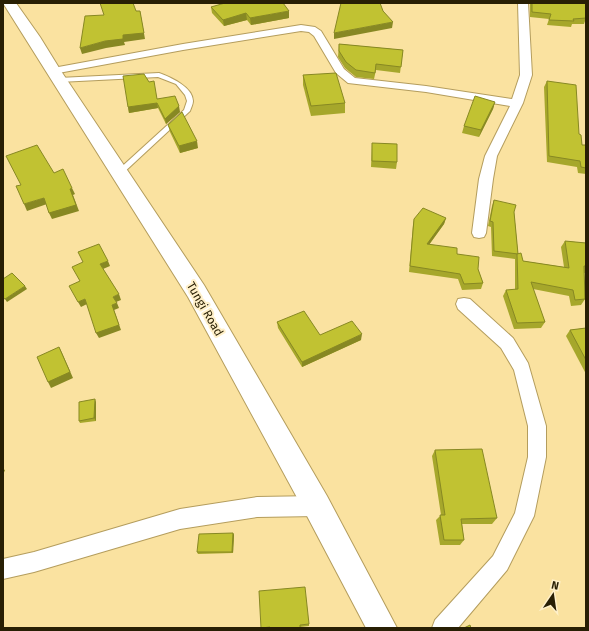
<svg xmlns="http://www.w3.org/2000/svg" width="589" height="631" viewBox="0 0 589 631" font-family="'Fira Sans',sans-serif">
<style>
.lines{fill:none;stroke-linecap:round;stroke-linejoin:round}
.lane-casing{stroke:#b49d5d;stroke-width:2}
.street-casing{stroke:#b49d5d;stroke-width:2}
.secondary-casing{stroke:#b49d5d;stroke-width:2}
.lane{fill:#fff;fill-rule:evenodd}
.street{fill:#fff;fill-rule:evenodd}
.secondary{fill:#fff;fill-rule:evenodd}
.wall{fill:#a6a72b}
.shaded-wall{fill:#878823}
.building{fill:#c1c232;stroke:#878823}
.labels{text-anchor:middle;dominant-baseline:central;stroke-width:4;stroke-linejoin:round;paint-order:stroke}
.street-label{font-size:12px;fill:#281f04;stroke:#fff0c9}
</style>
<rect width="100%" height="100%" fill="#fae2a0"/>
<g class="lines">
<defs>
<path id="lane" d="M159 73C170 77 193 87 193 101 193 104 191 108 190 111L121 175H117V171L184 110 187 101 185 95 176 84 158 77 59 82 56 80 59 78Z"/>
<g id="street">
<path d="M518 3H528L532 75 523 103 497 156 493 179 486 233 484 237 479 238 474 237 472 233 479 179 485 156 510 106 426 92 348 83 336 73 314 36 309 32 301 31 183 50 53 74 49 73 47 71 49 69 53 68 183 44 301 25 315 27 321 31 344 69 355 78 426 86 512 99 520 75Z"/>
<path d="M464 298 470 299 513 338 528 363 546 426V457L534 516 507 570 458 628H432L435 620 493 556 515 513 528 457V426L514 370 501 348 458 309 456 304 458 299Z"/>
<path d="M317 496 324 499 327 506 324 513 317 516 257 517 180 529 34 572 3 579V559L34 552 180 509 257 497Z"/>
</g>
<path id="secondary" d="M3 3H16L40 37 61 71 204 285 327 496 397 628H366L307 516 188 297Z"/>
</defs>
<!-- lane casing -->
<use href="#lane" class="lane-casing"/>
<!-- street casing -->
<use href="#street" class="street-casing"/>
<!-- secondary casing -->
<use href="#secondary" class="secondary-casing"/>
<!-- lane -->
<use href="#lane" class="lane"/>
<!-- street -->
<use href="#street" class="street"/>
<!-- secondary -->
<use href="#secondary" class="secondary"/>
</g>
<!-- wall -->
<g class="wall">
<path d="M530 3H586V18L584 24H572L571 27 547 25 549 19 530 17Z"/>
<path d="M211 7 289 18 251 25 247 20 224 26 212 13Z"/>
<path d="M339 44 403 50 400 73 376 70 374 79 356 77 345 68 338 57Z"/>
<path d="M303 75 345 103V113L311 116 303 85Z"/>
<path d="M547 81 579 134 582 145H586V174L578 173 577 167 547 162 544 87Z"/>
<path d="M157 99 180 112 166 124 158 108 129 113 128 107Z"/>
<path d="M495 102 493 109 479 137 462 133 464 126Z"/>
<path d="M168 125 198 148 180 153 170 132Z"/>
<path d="M372 143 397 162 396 169 371 167Z"/>
<path d="M494 200 514 212 518 254 523 261 564 267 561 247 565 241 586 243V273H584L585 299 581 305 571 306 569 296 533 289 545 322 541 328 514 329 503 296 506 290H515V259L492 256 491 227 488 226 492 206Z"/>
<path d="M446 218 444 224 429 245 457 254 478 269 483 283 481 289 462 290 458 279 409 272 413 225 414 219Z"/>
<path d="M277 322 320 335 361 340 302 367 278 328Z"/>
<path d="M586 328V374L566 336 570 330Z"/>
<path d="M96 402V421L80 423 79 421Z"/>
<path d="M435 450 497 518 492 524H462L464 540 460 545H440L436 520 441 515 432 456Z"/>
<path d="M233 533 234 535 233 553 198 554 197 552Z"/>
<path d="M309 624V626L300 627V628H261Z"/>
</g>
<!-- shaded-wall -->
<g class="shaded-wall">
<path d="M140 11 145 39 124 42 125 45 106 48 82 54 80 48 105 41 123 35Z"/>
<path d="M289 11V18L251 25 250 18Z"/>
<path d="M246 13 247 20 224 26 223 20Z"/>
<path d="M393 22 392 28 334 39V33Z"/>
<path d="M495 102 493 109 479 137 481 130Z"/>
<path d="M157 103 158 108 129 113 128 107Z"/>
<path d="M179 106 180 112 166 124 165 119Z"/>
<path d="M197 141 198 148 180 153 179 146Z"/>
<path d="M72 188 75 194 73 195 79 211 52 219 49 213 70 189Z"/>
<path d="M44 198 47 204 27 211 24 204Z"/>
<path d="M446 218 444 224 425 250 427 244Z"/>
<path d="M108 261 110 266 103 269 100 264Z"/>
<path d="M25 286 27 289 7 302 5 299Z"/>
<path d="M119 294 121 300 116 302 113 297Z"/>
<path d="M85 299 87 304 81 307 78 302Z"/>
<path d="M117 303 119 308 114 310 121 330 99 338 96 333 112 305Z"/>
<path d="M362 334 361 340 302 367V362Z"/>
<path d="M59 347 62 353 73 378 51 388 48 382Z"/>
<path d="M95 399 96 402V421L94 418Z"/>
<path d="M3 469 5 470 3 475Z"/>
<path d="M233 533 234 535 233 553 232 552Z"/>
</g>
<!-- building -->
<g class="building">
<path d="M100 3H133L136 11H140L144 33 123 35V39L105 41 80 48 85 16 104 15Z"/>
<path d="M225 3H283L289 11 250 18 246 13 223 20 211 7Z"/>
<path d="M341 3H380L383 11 393 22 334 33Z"/>
<path d="M532 3H586V18L573 19 574 21 549 20 551 14 532 12Z"/>
<path d="M339 44 403 50 401 67 376 64 375 73 356 70 346 62 339 51Z"/>
<path d="M336 73 345 103 311 106 303 75Z"/>
<path d="M144 74 149 82 154 81 157 99 175 96 179 106 165 119 157 103 128 107 123 76Z"/>
<path d="M547 81 576 85 579 134 581 135 582 145H586V168L581 167 580 161 549 156Z"/>
<path d="M475 96 495 102 481 130 464 126Z"/>
<path d="M182 112 197 141 179 146 168 125Z"/>
<path d="M372 143 397 144V162L372 161Z"/>
<path d="M37 145 54 173 63 169 72 188 70 189 76 205 49 213 44 198 24 204 16 186 21 185 6 156Z"/>
<path d="M494 200 516 205 514 212 518 254 494 251 493 222 490 221Z"/>
<path d="M423 208 446 218 427 244 457 248V254L479 257 478 269 483 283 464 284 460 274 410 266 414 219Z"/>
<path d="M565 241 586 243V266H584L585 299 575 300 573 290 531 282 545 322 517 323 506 290 518 289 517 254 521 253 523 261 569 268Z"/>
<path d="M99 244 108 261 100 264 119 294 113 297 117 303 112 305 119 325 96 333 85 299 78 302 69 286 80 281 72 267 83 262 78 252Z"/>
<path d="M12 273 25 286 5 299 3 298V279Z"/>
<path d="M304 311 320 335 352 321 362 334 302 362 277 322Z"/>
<path d="M586 328V360L570 330Z"/>
<path d="M59 347 70 372 48 382 37 357Z"/>
<path d="M95 399 94 418 79 421V402Z"/>
<path d="M482 449 497 518 461 519 464 540H444L440 515H445L435 450Z"/>
<path d="M233 533 232 552H197L199 534Z"/>
<path d="M305 587 309 624 300 625V628H270V627L261 628 259 591Z"/>
<path d="M470 625 471 628H464Z"/>
</g>
<g class="labels">
<!-- street labels -->
<g class="street-label">
<text transform="translate(205 309) rotate(60)">Tungi Road</text>
</g>
</g>
<!-- border -->
<rect width="589" height="631" fill="none" stroke="#281f04" stroke-width="8"/>
<!-- north arrow -->
<g transform="translate(553 595) rotate(13)" stroke="#fff0c9" stroke-width="3" paint-order="stroke">
<path d="M0-3L7 15L0 10L-7 15Z" fill="#281f04"/>
<text y="-6" font-size="11" font-weight="bold" text-anchor="middle" fill="#281f04">N</text>
</g>
</svg>
